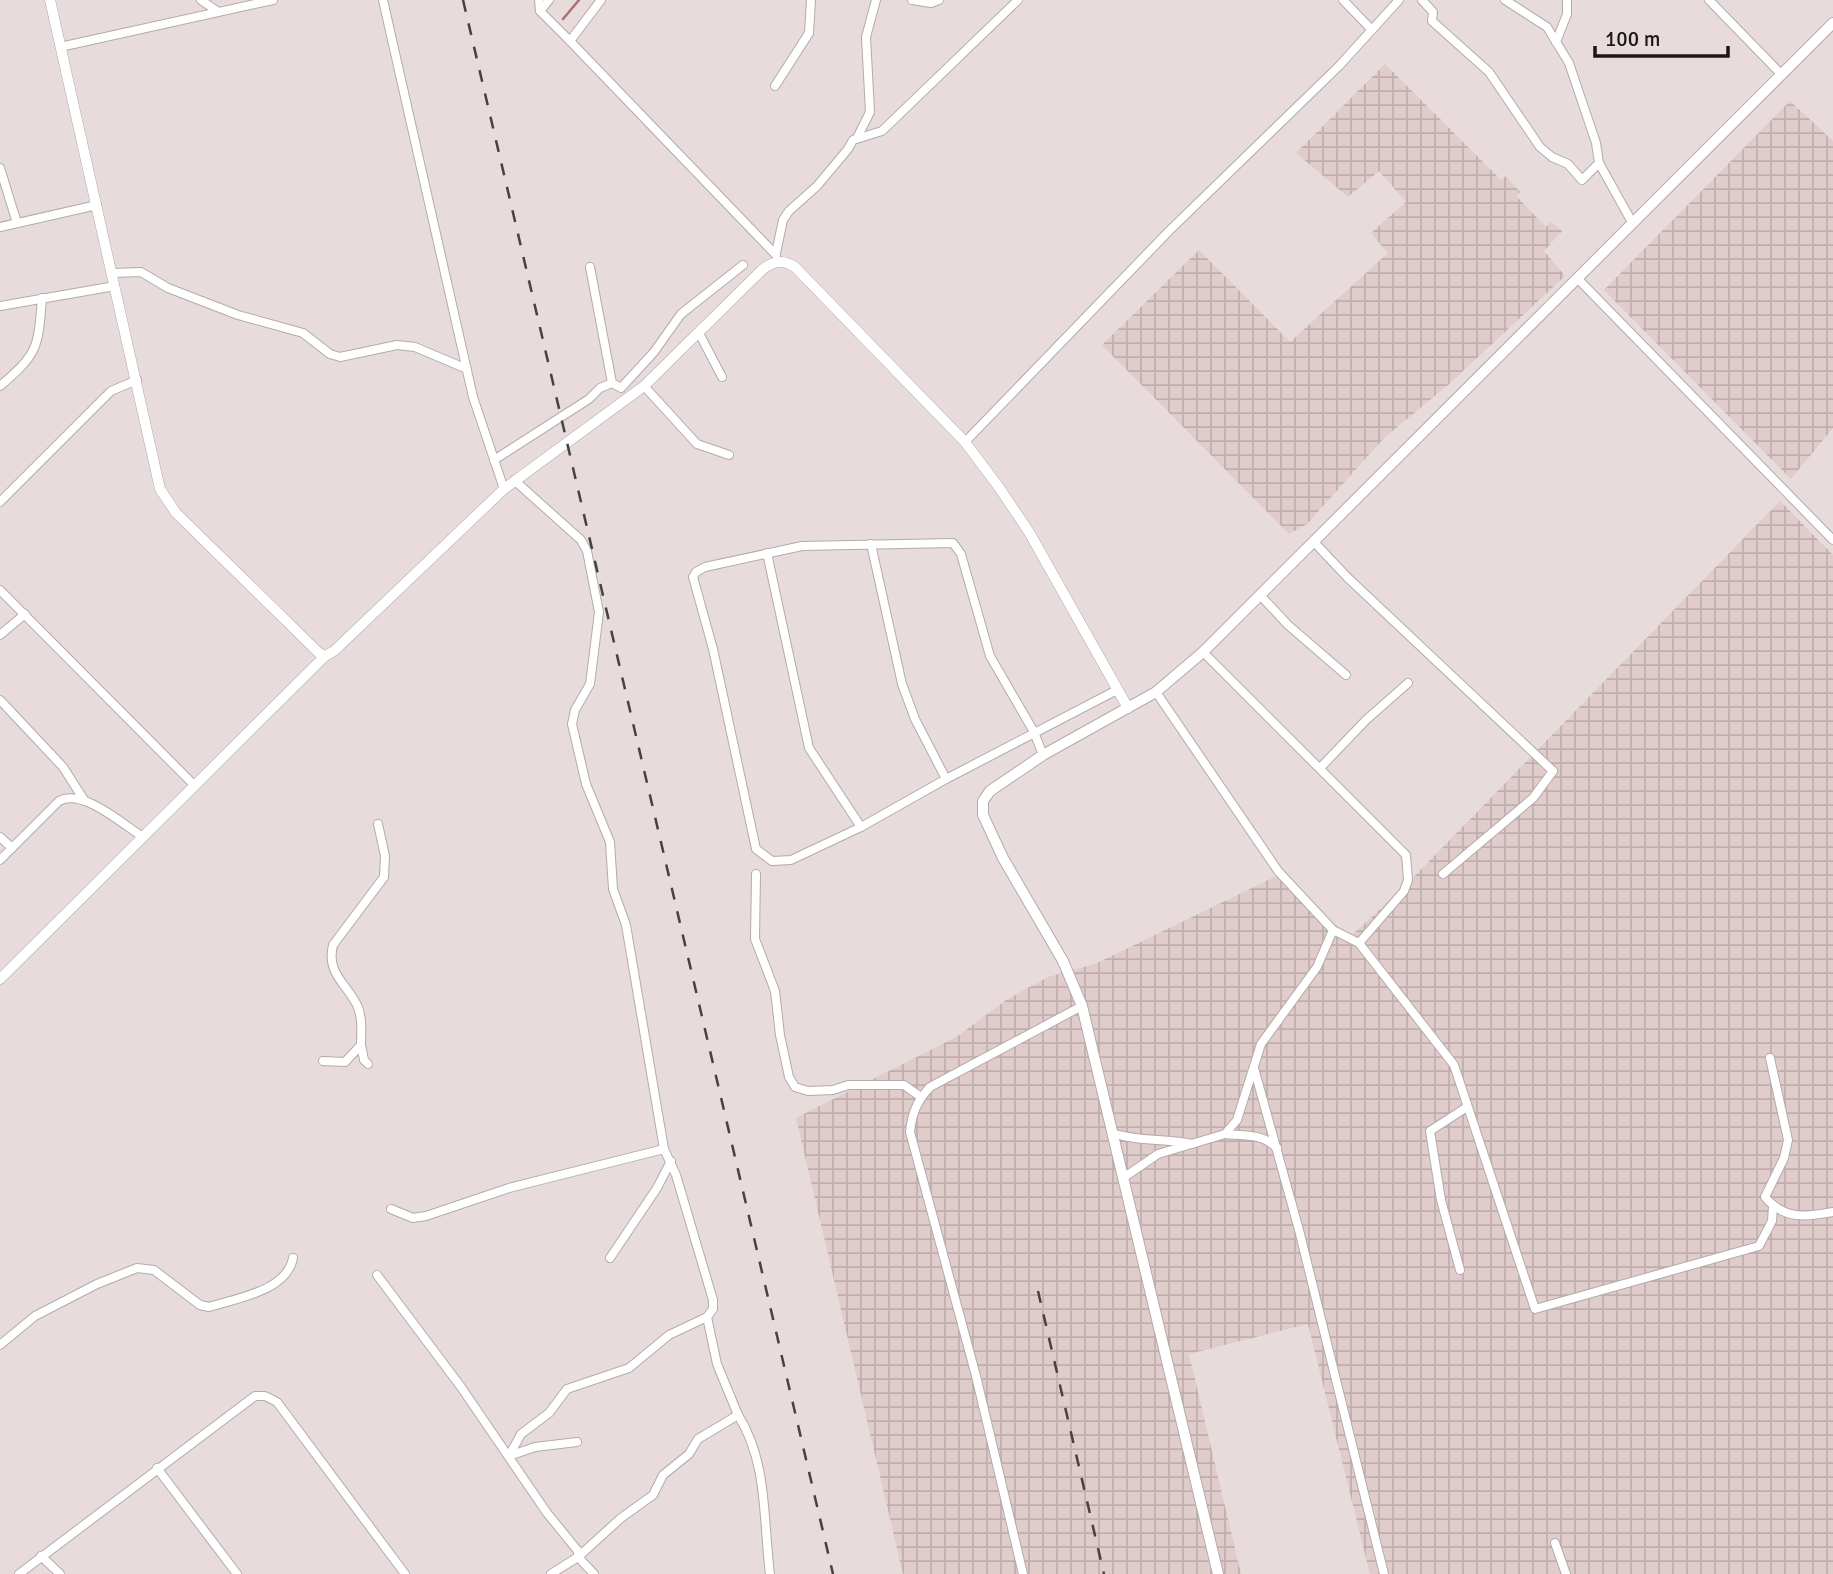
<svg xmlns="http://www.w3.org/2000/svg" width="1833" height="1574" viewBox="0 0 1833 1574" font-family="Signika,sans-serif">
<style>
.industrial{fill:url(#industrial-grid)}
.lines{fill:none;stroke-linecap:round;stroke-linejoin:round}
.stream{stroke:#b06e6f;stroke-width:2.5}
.minor-casing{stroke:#b5aaaa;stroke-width:10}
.tertiary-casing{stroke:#b5aaaa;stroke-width:11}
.secondary-casing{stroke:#b5aaaa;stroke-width:12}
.minor{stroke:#fff;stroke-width:8}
.tertiary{stroke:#fff;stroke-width:10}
.secondary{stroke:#fff;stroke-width:10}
.rail{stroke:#474141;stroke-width:2.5;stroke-dasharray:12 12;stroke-linecap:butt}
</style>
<defs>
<pattern id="industrial-grid" width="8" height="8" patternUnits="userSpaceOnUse" patternTransform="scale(1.75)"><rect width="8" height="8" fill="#e0cccb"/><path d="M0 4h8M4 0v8" fill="none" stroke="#c0aeae"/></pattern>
</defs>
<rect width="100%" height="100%" fill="#e7dbdb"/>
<!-- industrial -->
<g class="industrial">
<path d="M1385 64 1501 180 1506 176 1520 192 1516 196 1546 227 1551 222 1562 231 1544 251 1565 276 1448 385 1384 438 1307 524 1289 534 1102 345 1199 250 1290 342 1388 253 1371 233 1406 202 1379 171 1348 197 1296 153Z"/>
<path d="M1790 101 1833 141V428L1791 479 1604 290Z"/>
<path d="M1780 501 1833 555V1574H1370L1308 1324 1189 1354 1241 1574H903L796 1118 958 1036 1006 1000 1048 977 1095 964 1283 873 1314 910 1351 936 1403 888Z"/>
</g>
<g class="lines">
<!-- stream -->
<path class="stream" d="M563 19 579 0"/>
<defs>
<g id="minor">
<path d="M201 0 217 11"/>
<path d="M383 0 473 397 504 489"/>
<path d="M539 0 540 11 570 41"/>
<path d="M601 0 570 41 776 255"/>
<path d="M912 0 931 3 939 0"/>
<path d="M1343 0 1372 30"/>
<path d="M1422 0 1433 12 1432 21 1489 72 1540 147 1552 157 1568 164 1582 180 1599 163"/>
<path d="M1505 0 1547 27 1569 63 1596 143 1599 163 1633 224"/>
<path d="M1709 0 1781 74"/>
<path d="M540 11 549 0"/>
<path d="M1556 42 1567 14V0"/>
<path d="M60 47 273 0"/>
<path d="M775 86 809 33 811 0"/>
<path d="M857 138 870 112 866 37 876 0"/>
<path d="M0 168 17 223"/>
<path d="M0 227 97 205"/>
<path d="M776 253 783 220 789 211 817 186 848 149 853 140 882 131 1018 0"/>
<path d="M590 267 612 383"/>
<path d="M113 273 141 272 168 288 238 315 303 333 330 354 340 357 397 345 415 347 467 369"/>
<path d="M1578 279 1833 540"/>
<path d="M0 306 115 286"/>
<path d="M699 333 722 377"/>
<path d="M0 386C39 353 38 347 42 298"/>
<path d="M644 386 697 444 729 455"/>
<path d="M965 442 1169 231 1339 66 1399 0"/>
<path d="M494 460 589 399 600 388 612 383 621 388 654 352 681 314 743 265"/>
<path d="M514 480 581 540 587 551 599 612 590 684 575 710 572 724 586 784 610 842 613 889 626 925 664 1149 676 1175 713 1300V1309L707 1317 669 1335 629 1368 567 1389 549 1413 521 1434 509 1456 535 1447 577 1442"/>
<path d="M0 502 111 391 137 380"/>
<path d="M1314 542 1348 578 1553 771 1533 798 1443 874"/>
<path d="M871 544 902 684 915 719 946 779"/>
<path d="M767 553 809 748 861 827"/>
<path d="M0 590 194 785"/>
<path d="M1260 595 1288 625 1346 675"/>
<path d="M0 635 25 614"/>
<path d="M1203 652 1406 855 1408 880 1404 891 1359 943"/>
<path d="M0 700 63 767 84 800"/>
<path d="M1043 755 1034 732 990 656 961 554 953 543 802 546 705 567 696 572 693 577 713 649 756 849 772 861 791 860 861 827 946 779 1117 690"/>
<path d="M1321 767 1366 720 1408 683"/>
<path d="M0 837 12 848"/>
<path d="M0 860 59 801C83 788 122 824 143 837"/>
<path d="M756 874 755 939 775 991 780 1035 789 1077 795 1087 808 1091 833 1090 848 1085H904L921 1097"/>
<path d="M1333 930 1359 943 1454 1065 1535 1309 1759 1246 1772 1221 1773 1207"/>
<path d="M361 1045 364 1060 368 1064"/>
<path d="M1770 1058 1788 1140 1784 1158 1765 1197C1784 1220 1806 1217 1833 1212"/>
<path d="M323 1061 345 1062 361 1045C361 1032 363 1018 357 1005 346 983 326 973 333 945L384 877 385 856 378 824"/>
<path d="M1254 1068 1299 1230 1384 1574"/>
<path d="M1112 1133C1139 1142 1165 1138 1192 1144"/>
<path d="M1225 1134C1245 1136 1261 1133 1277 1148"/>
<path d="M1123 1178 1158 1154 1225 1134 1237 1120 1261 1044 1317 967 1333 930 1278 871 1156 692"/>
<path d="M391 1209 413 1218 426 1216 509 1188 664 1149"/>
<path d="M610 1258 657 1188 671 1161"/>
<path d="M1460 1270 1441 1200 1430 1131 1467 1107"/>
<path d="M377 1275 461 1387 547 1513 578 1551V1557L594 1574"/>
<path d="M0 1345 35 1316 97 1284 137 1268 154 1270 200 1305 209 1307C237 1298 287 1291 293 1258"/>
<path d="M738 1415C768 1462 763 1520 770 1574"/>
<path d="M157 1468 237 1574"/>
<path d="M1555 1543 1566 1574"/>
<path d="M41 1556 60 1574"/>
<path d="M19 1574 255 1396H265L277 1402 405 1574"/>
<path d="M551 1574 578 1557 621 1518 653 1495 663 1475 689 1454 698 1439 738 1415 717 1364 707 1317"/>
<path d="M1023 1574 976 1376 910 1132C912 1113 917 1101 930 1087L1082 1006"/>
</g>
<g id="tertiary">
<path d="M50 0 160 489 176 513 319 653 325 656 334 651 504 489 644 386 763 269C774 261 783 259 795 267L965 442 998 486 1029 532 1128 708"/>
<path d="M0 979 325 656"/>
</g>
<path id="secondary" d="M1218 1574 1082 1006 1063 961 1003 858 983 815V801L990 791 1043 755 1156 692 1203 652 1833 23"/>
</defs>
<!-- minor casing -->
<use href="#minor" class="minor-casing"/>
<!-- tertiary casing -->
<use href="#tertiary" class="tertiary-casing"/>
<!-- secondary casing -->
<use href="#secondary" class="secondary-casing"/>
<!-- minor -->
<use href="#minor" class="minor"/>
<!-- tertiary -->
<use href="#tertiary" class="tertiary"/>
<!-- secondary -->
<use href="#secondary" class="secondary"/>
<!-- rail -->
<g class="rail">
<path d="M463 0 833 1574"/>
<path d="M1038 1291 1104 1574"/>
</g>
</g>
<!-- scale -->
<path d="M1595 46v10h133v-10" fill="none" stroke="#1b1717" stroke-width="3.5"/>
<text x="1605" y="46" font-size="21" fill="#1b1717" stroke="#e7dbdb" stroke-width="5" paint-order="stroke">100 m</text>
</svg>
